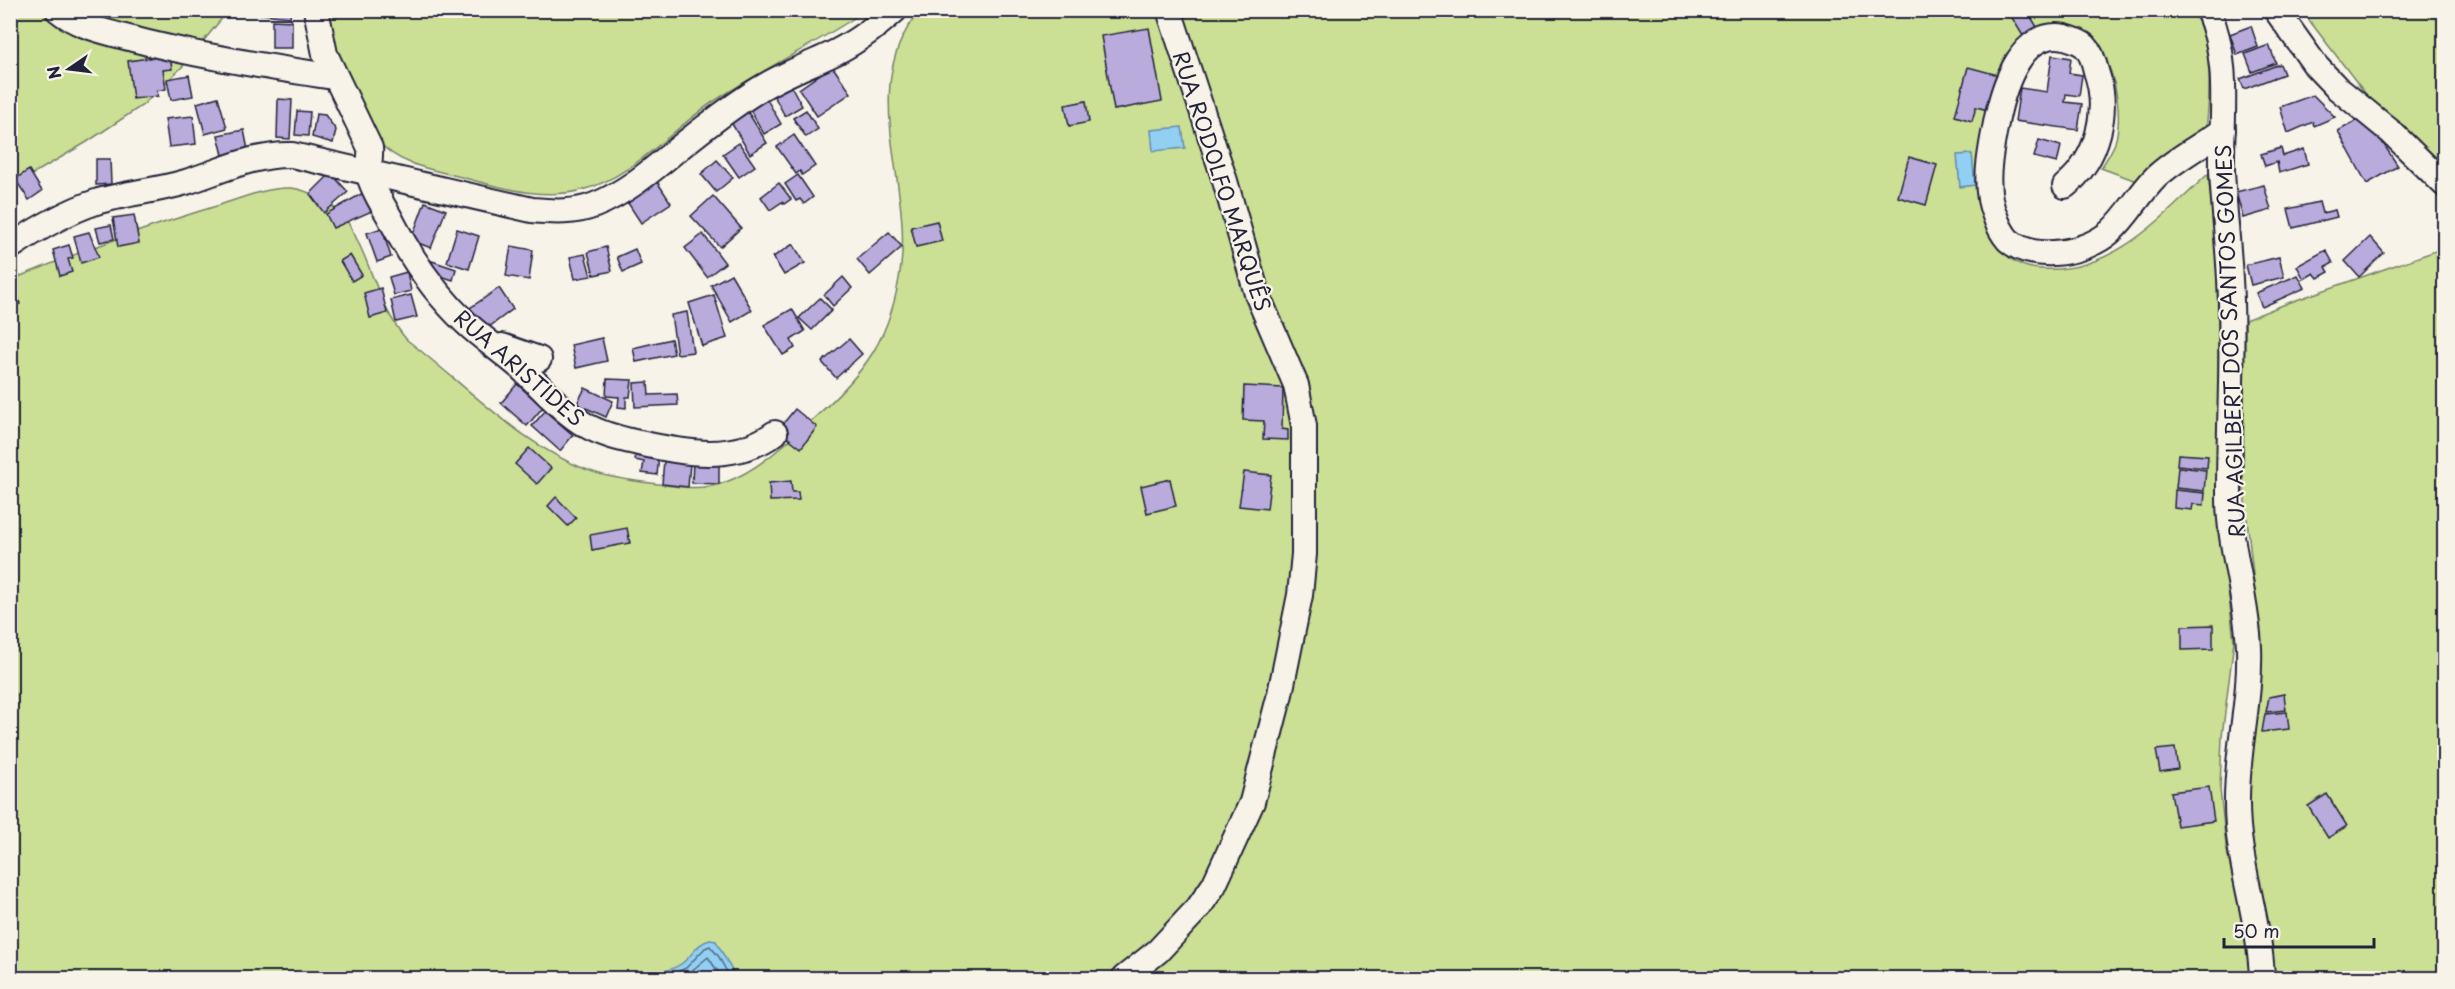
<svg xmlns="http://www.w3.org/2000/svg" width="2455" height="989" viewBox="0 0 2455 989" font-family="'Playpen Sans',sans-serif">
<style>
.green{fill:#cbe094;stroke:#768168;stroke-width:1.5}
.water{fill:#92d0f3;stroke:#658aa9;stroke-width:1.5}
.lines{fill:none;stroke-linecap:round;stroke-linejoin:round}
.shore{stroke:#4f6885;stroke-width:1.5}
.building{fill:#b9acdd;stroke:#22223b;stroke-width:1.5}
.minor-casing{stroke:#22223b;stroke-width:28}
.minor{stroke:#f7f3e8;stroke-width:24}
.labels{text-anchor:middle;dominant-baseline:central;stroke-width:4.5;stroke-linejoin:round;paint-order:stroke}
.street-label{font-size:21px;fill:#22223b;stroke:#f7f3e8}
</style>
<rect width="100%" height="100%" fill="#f7f3e8"/>
<filter id="ink" filterUnits="userSpaceOnUse"><feTurbulence type="fractalNoise" baseFrequency=".0167" numOctaves="2"/><feDisplacementMap in="SourceGraphic" scale="12" xChannelSelector="R" yChannelSelector="G"/><feConvolveMatrix kernelMatrix="1 2 1 2 8 2 1 2 1" color-interpolation-filters="sRGB"/></filter>
<g filter="url(#ink)">
<!-- green -->
<g class="green">
<path d="M2192 10C2214 46 2210 93 2206 132L2139 182 2101 168C2106 160 2112 151 2115 143 2123 115 2116 75 2101 51 2096 44 2088 37 2082 30L2009 62 1992 234C2002 256 2017 268 2041 269 2112 274 2160 219 2208 174L2217 252 2220 518 2234 641 2222 736 2220 789 2226 846 2244 931 2251 978H11V280C79 252 149 226 220 205 241 198 268 187 291 188 308 190 326 200 339 212 351 223 357 240 364 255 376 284 386 316 407 340 465 384 531 456 603 475 621 479 640 482 658 484 681 487 704 491 726 482 759 470 786 443 812 420 865 373 892 338 901 265 912 181 857 83 920 11Z"/>
<path d="M11 11H228L183 66 143 105 87 142 11 187Z"/>
<path d="M328 11H865C816 44 763 69 713 102 671 130 633 177 582 190 540 201 497 186 457 176 429 169 398 164 379 142 354 95 337 65 328 11Z"/>
<path d="M2302 11H2444V174L2365 93Z"/>
<path d="M2444 248V978H2273L2248 810 2259 631 2243 481 2245 320 2288 303Z"/>
</g>
<!-- water -->
<g class="water">
<path d="M1182 127 1185 148 1153 151 1151 130Z"/>
<path d="M1972 154 1975 185 1960 187 1957 155Z"/>
<path d="M710 940 716 941 736 978H633V976C650 973 666 974 681 964 692 957 696 943 710 940Z"/>
</g>
<g class="lines">
<!-- shore -->
<g class="shore">
<path d="M663 978 686 968 705 948 710 946 719 957 730 978"/>
<path d="M683 978 708 957 722 978"/>
</g>
</g>
<!-- building -->
<g class="building">
<path d="M253 10H291L290 17 253 13Z"/>
<path d="M2021 10H2027L2037 27 2023 36 2011 16Z"/>
<path d="M272 20 292 21V48H272Z"/>
<path d="M2251 26 2258 47 2237 55 2230 34Z"/>
<path d="M1149 28 1162 101 1114 110 1101 36Z"/>
<path d="M2269 45 2276 63 2252 72 2245 54Z"/>
<path d="M170 55 172 69 163 70 166 89 157 91 158 96 133 99 128 61Z"/>
<path d="M2052 55 2071 58 2069 73 2082 75 2079 96 2066 94 2065 102 2082 104 2078 130 2015 121 2020 88 2047 92Z"/>
<path d="M2280 64 2284 74 2244 89 2240 79Z"/>
<path d="M832 66 851 93 817 116 799 89Z"/>
<path d="M1968 67 1998 75 1988 110 1976 107 1972 121 1955 116Z"/>
<path d="M189 75 193 96 171 100 167 79Z"/>
<path d="M789 82 802 106 785 116 772 92Z"/>
<path d="M2313 95 2335 117 2314 126 2313 122 2288 133 2280 107Z"/>
<path d="M765 96 781 124 764 134 748 106Z"/>
<path d="M218 97 227 128 205 134 197 103Z"/>
<path d="M278 99 292 100 290 139 277 138Z"/>
<path d="M1086 101 1089 122 1069 126 1065 105Z"/>
<path d="M746 109 767 143 750 154 729 119Z"/>
<path d="M806 110 818 129 806 137 793 118Z"/>
<path d="M297 111 310 112 308 136 295 135Z"/>
<path d="M316 114 325 115 336 130 333 143 312 137Z"/>
<path d="M193 116 196 144 169 147 165 119Z"/>
<path d="M2365 116 2398 166 2367 184 2338 131Z"/>
<path d="M244 130 248 150 223 155 218 135Z"/>
<path d="M794 135 815 166 802 175 800 171 796 174 777 147Z"/>
<path d="M2039 140 2061 146 2057 163 2034 157Z"/>
<path d="M739 143 755 166 739 177 723 154Z"/>
<path d="M2281 148 2283 156 2304 149 2308 164 2279 173 2277 162 2265 166 2261 154Z"/>
<path d="M1909 157 1937 165 1926 205 1898 197Z"/>
<path d="M96 159H110L111 184 96 185Z"/>
<path d="M717 160 733 178 716 192 701 174Z"/>
<path d="M29 170 42 191 29 200 15 179Z"/>
<path d="M331 173 348 192 324 213 310 194Z"/>
<path d="M798 175 813 197 804 204 800 199 796 201 785 184Z"/>
<path d="M656 180 671 203 641 223 626 200Z"/>
<path d="M779 183 791 199 784 204 782 202 770 210 761 197Z"/>
<path d="M2264 185 2271 210 2243 218 2236 192Z"/>
<path d="M363 193 372 211 333 228 326 214Z"/>
<path d="M713 196 741 228 720 247 691 216Z"/>
<path d="M425 202 446 210 431 248 411 240Z"/>
<path d="M2319 202 2322 213 2335 210 2337 217 2293 228 2288 209Z"/>
<path d="M134 215 139 243 118 247 113 218Z"/>
<path d="M937 221 942 241 916 247 911 227Z"/>
<path d="M111 225 114 239 100 242 96 228Z"/>
<path d="M382 228 391 257 377 262 367 233Z"/>
<path d="M457 229 479 236 469 269 447 262Z"/>
<path d="M89 232 99 257 81 263 74 236Z"/>
<path d="M889 232 902 247 870 275 857 259Z"/>
<path d="M703 234 725 263 707 277 685 248Z"/>
<path d="M2370 237 2384 253 2359 277 2345 261Z"/>
<path d="M793 244 805 263 784 275 773 257Z"/>
<path d="M69 245 73 258 68 259 72 272 60 276 53 250Z"/>
<path d="M511 246 533 250 529 280 506 276Z"/>
<path d="M606 247 612 271 594 275 588 252Z"/>
<path d="M635 249 641 264 623 272 617 257Z"/>
<path d="M2326 250 2333 263 2326 267 2329 272 2318 278 2314 273 2304 279 2297 266Z"/>
<path d="M585 254 591 276 575 279 570 257Z"/>
<path d="M350 255 362 275 352 281 340 261Z"/>
<path d="M2279 257 2284 277 2251 285 2246 265Z"/>
<path d="M429 260 456 269 453 280 426 271Z"/>
<path d="M407 272 411 291 394 295 389 277Z"/>
<path d="M731 274 752 310 732 322 711 285Z"/>
<path d="M2298 275 2305 288 2262 307 2256 293Z"/>
<path d="M843 277 852 288 833 306 824 295Z"/>
<path d="M15 286 20 304 10 307V287Z"/>
<path d="M381 288 387 313 370 318 364 293Z"/>
<path d="M499 288 513 309 485 330 470 308Z"/>
<path d="M411 295 417 317 396 322 391 300Z"/>
<path d="M714 295 727 338 702 346 689 303Z"/>
<path d="M820 298 832 310 812 330 799 318Z"/>
<path d="M792 309 805 331 791 340 795 348 783 355 764 325Z"/>
<path d="M687 312 693 352 677 354 671 315Z"/>
<path d="M602 338 607 361 576 368 571 345Z"/>
<path d="M671 339 674 354 636 362 633 348Z"/>
<path d="M849 339 862 354 836 378 822 362Z"/>
<path d="M607 379 632 380 630 397H626V408L618 407 619 397 606 396Z"/>
<path d="M648 382 649 395 677 394 678 405 635 407 634 383Z"/>
<path d="M517 384 543 407 527 426 501 403Z"/>
<path d="M1244 386 1283 388 1282 429 1288 430V440L1263 439 1264 421 1243 420Z"/>
<path d="M585 388 613 401 606 417 577 404Z"/>
<path d="M795 409 817 427 801 448 778 430Z"/>
<path d="M545 411 573 435 560 451 532 426Z"/>
<path d="M529 448 551 468 537 484 515 464Z"/>
<path d="M636 453 659 456 657 475 642 473 644 462 635 460Z"/>
<path d="M2178 454 2208 456 2207 468 2177 465Z"/>
<path d="M664 460 690 463 688 487 662 484Z"/>
<path d="M693 462 719 464V484L692 483Z"/>
<path d="M2178 467 2206 470 2204 491 2176 488Z"/>
<path d="M1244 472 1271 475 1267 509 1239 506Z"/>
<path d="M1170 479 1176 506 1147 513 1141 486Z"/>
<path d="M791 481 792 492H798L799 500 770 501 769 483Z"/>
<path d="M2175 490 2205 493 2204 505 2193 504 2192 510 2174 508Z"/>
<path d="M556 497 576 518 568 526 548 506Z"/>
<path d="M627 528 630 543 592 550 590 535Z"/>
<path d="M2213 625V649L2182 650V626Z"/>
<path d="M2284 694 2286 710 2266 712 2269 697Z"/>
<path d="M2287 712 2289 729 2262 732 2265 714Z"/>
<path d="M2175 748 2178 769 2160 772 2156 750Z"/>
<path d="M2209 787 2214 821 2177 826 2171 792Z"/>
<path d="M2327 794 2347 826 2328 838 2308 806Z"/>
</g>
<g class="lines">
<defs>
<g id="minor">
<path d="M58 10C76 25 99 30 121 36 191 55 263 66 334 77"/>
<path d="M316 10 325 54 370 148C371 156 368 169 369 175 372 188 382 204 389 216 409 255 433 292 466 323 483 339 504 353 522 369 542 388 563 412 587 426 603 435 622 439 639 443 685 453 734 463 775 433"/>
<path d="M2208 10C2231 63 2221 115 2222 170 2224 214 2230 258 2231 302 2233 365 2229 429 2229 493 2228 545 2247 596 2249 648 2251 701 2236 752 2237 804 2237 863 2260 920 2262 978"/>
<path d="M2276 10 2316 66 2336 87 2391 132 2444 184"/>
<path d="M2065 186C2098 159 2110 111 2096 71 2094 62 2091 52 2085 46 2079 41 2072 39 2065 37 2022 28 2004 85 1997 118 1991 149 1982 186 1995 216 1998 225 2002 233 2008 240 2034 263 2086 253 2110 232 2128 216 2139 194 2156 177 2176 158 2201 146 2223 130"/>
<path d="M10 247C37 229 66 212 96 202 125 193 156 191 186 182 221 171 254 154 292 155L532 210C554 212 575 213 595 205 625 193 650 172 674 152 701 130 729 108 758 90 780 76 804 67 828 56 852 45 875 28 895 10"/>
<path d="M502 346 539 359"/>
<path d="M1124 978 1158 951 1199 907 1214 885 1252 802 1280 694 1300 595 1304 554V426L1296 385 1257 294 1225 181 1169 10"/>
</g>
</defs>
<!-- minor casing -->
<use href="#minor" class="minor-casing"/>
<!-- minor -->
<use href="#minor" class="minor"/>
</g>
</g>
<g class="labels">
<!-- street labels -->
<g class="street-label">
<text transform="translate(1223 181) rotate(72)">RUA RODOLFO MARQUÊS</text>
<text transform="translate(2229 341) rotate(-92)">RUA AGILBERT DOS SANTOS GOMES</text>
<text transform="translate(520 367) rotate(41)">RUA ARISTIDES</text>
</g>
</g>
<!-- margin -->
<rect width="2455" height="989" fill="none" stroke="#f7f3e8" stroke-width="36"/>
<rect x="18" y="18" width="2419" height="953" fill="none" stroke="#22223b" stroke-width="2" filter="url(#ink)"/>
<!-- north arrow -->
<g transform="translate(69 69) rotate(256)" stroke="#f7f3e8" stroke-width="4.5" paint-order="stroke">
<path d="M0-4.5L10 22L0 15L-10 22Z" fill="#22223b"/>
<text y="-9" font-size="16" font-weight="bold" text-anchor="middle" fill="#22223b">N</text>
</g>
<!-- scale -->
<path d="M2224 938v9h150v-9" fill="none" stroke="#22223b" stroke-width="3"/>
<text x="2233" y="938" font-size="18" fill="#22223b" stroke="#f7f3e8" stroke-width="4.5" paint-order="stroke">50 m</text>
</svg>
